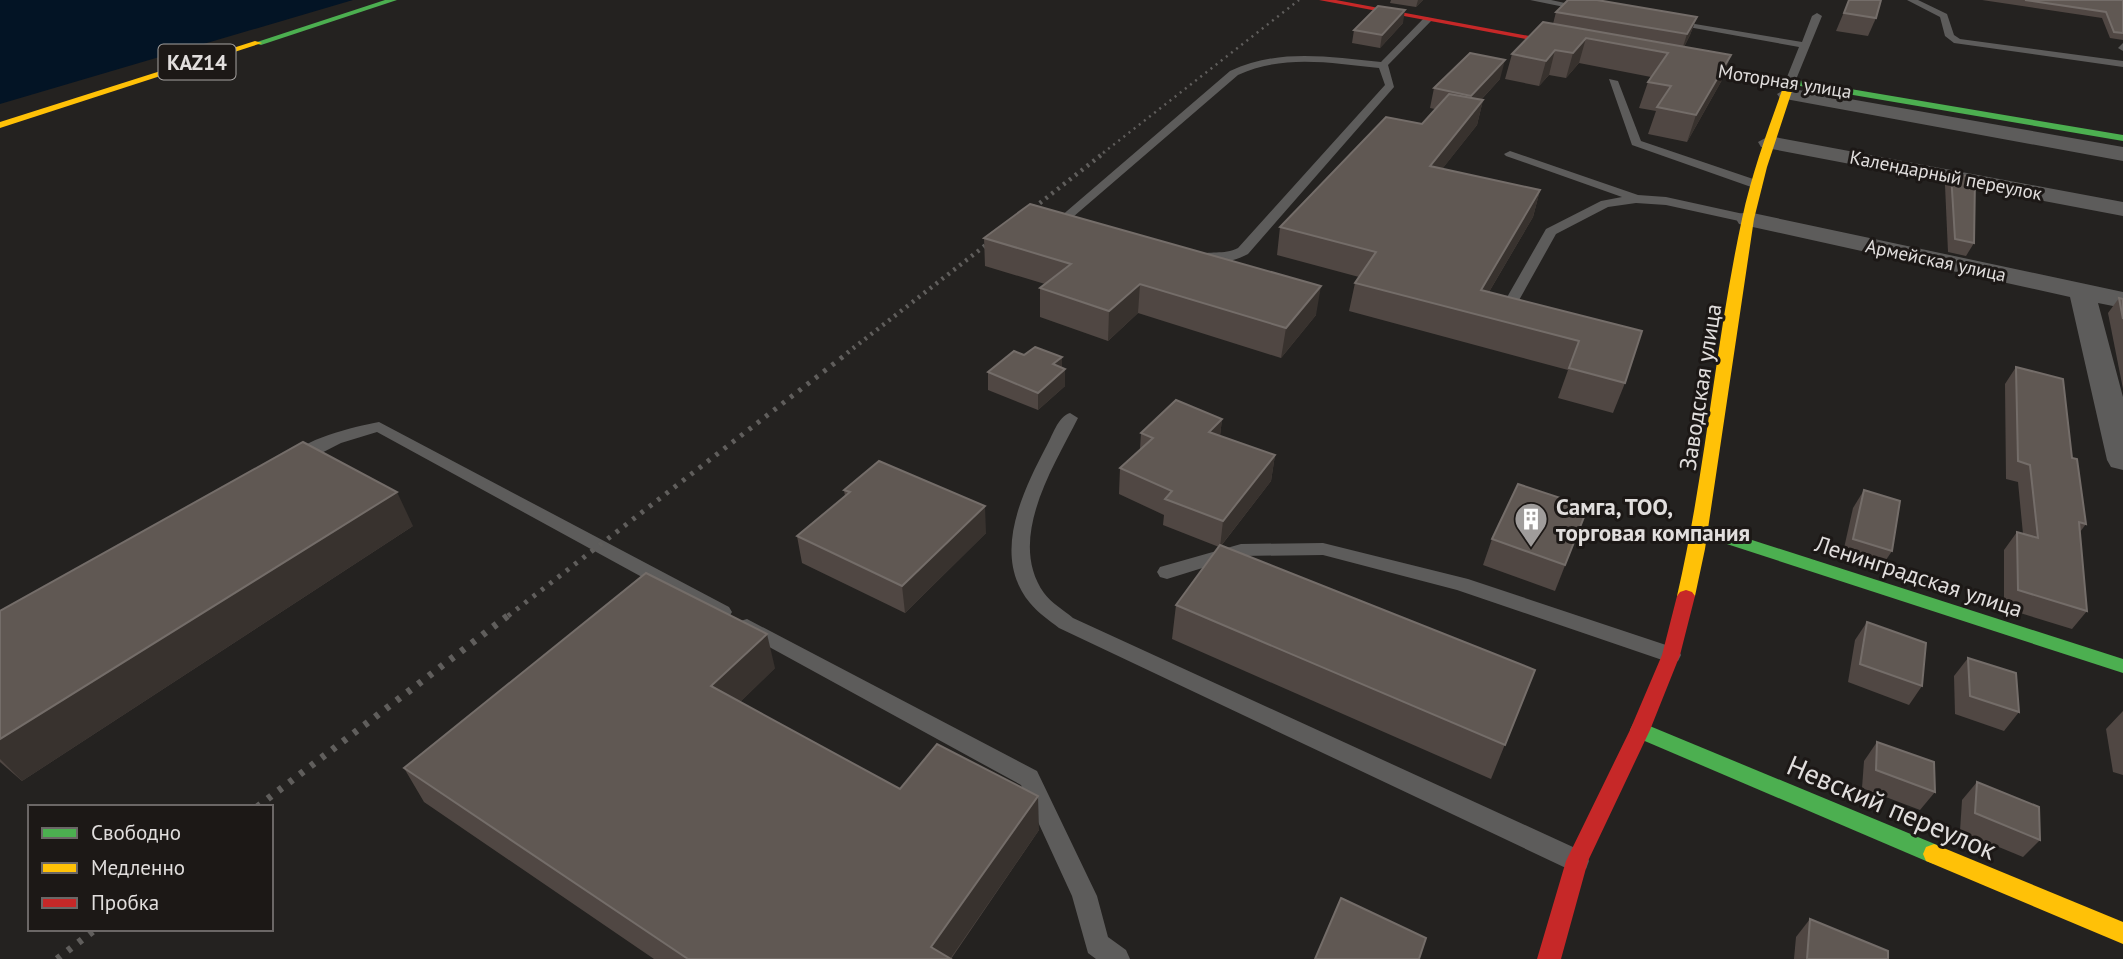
<svg xmlns="http://www.w3.org/2000/svg" width="2123" height="959" viewBox="0 0 2123 959" font-family="'PT Sans',sans-serif">
<style>
.water{fill:#031425}
.lines{fill:none;stroke-linecap:round;stroke-linejoin:round}
.lane{fill:#5d5c5b;fill-rule:evenodd}
.street{fill:#5d5c5b;fill-rule:evenodd}
.fast{fill:#4caf50;fill-rule:evenodd}
.slow{fill:#ffc107;fill-rule:evenodd}
.jam{fill:#c62828;fill-rule:evenodd}
.rail-far3{stroke:#605e5c;stroke-width:2.5;stroke-dasharray:2 4.5;stroke-linecap:butt}
.rail-far2{stroke:#605e5c;stroke-width:4.5;stroke-dasharray:2.5 5;stroke-linecap:butt}
.rail-far1{stroke:#605e5c;stroke-width:5;stroke-dasharray:3.5 7;stroke-linecap:butt}
.rail{stroke:#605e5c;stroke-width:7;stroke-dasharray:4.5 9;stroke-linecap:butt}
.wall{fill:#504743}
.shaded-wall{fill:#38322e}
.building{fill:#605853;stroke:#746d69;stroke-width:2}
.labels{text-anchor:middle;dominant-baseline:central;stroke-width:6;stroke-linejoin:round;paint-order:stroke}
.far-street-label{font-size:19px;fill:#e1dedd;stroke:#1c1816}
.shield{fill:#1c1816;stroke:#a6a3a1;stroke-width:2}
.shield-label{font-size:21px;font-weight:bold;fill:#e1dedd}
.street-label{font-size:23px;fill:#e1dedd;stroke:#1c1816}
.poi-label{font-size:23px;font-weight:bold;fill:#e1dedd;stroke:#1c1816;text-anchor:start}
.near-street-label{font-size:28px;fill:#e1dedd;stroke:#1c1816}
</style>
<rect width="100%" height="100%" fill="#242220"/>
<!-- water -->
<path class="water" d="M0 0H353L0 104Z"/>
<g class="lines">
<!-- lane -->
<g class="lane">
<path d="M1530 0H1551L1588 8 1584 11Z"/>
<path d="M1907 0H1918L1947 14 1954 35 1960 39 2123 61V67L1954 43 1945 36 1940 17Z"/>
<path d="M1817 13 1822 16 1795 82 1790 85 1785 82 1799 47 1666 23 1671 20 1802 42 1812 16Z"/>
<path d="M1425 17 1433 19 1388 65 1394 87 1248 254C1233 262 1209 268 1195 257 1207 249 1223 256 1238 248L1385 85 1379 68C1331 63 1283 54 1238 75L1073 217 1088 224V230L1069 228 1060 217 1230 71C1279 48 1329 57 1381 62Z"/>
<path d="M2123 43V51L2118 48Z"/>
<path d="M1609 79 1618 81 1641 141 1762 182V188H1754L1632 145Z"/>
<path d="M1510 151 1638 195 1666 197 1748 215 1754 219 1748 223 1666 205 1636 203 1608 207 1556 234 1518 302H1508L1506 299 1546 229 1601 201 1622 197 1506 156 1504 154Z"/>
<path d="M1070 413 1078 418C1054 466 1006 539 1044 593 1051 603 1064 610 1073 618L1586 853 1589 861 1586 869 1577 872 1568 869 1059 628C1049 620 1038 613 1030 603 991 556 1022 493 1046 447 1052 437 1058 416 1070 413Z"/>
<path d="M379 422 729 607 732 612 729 617H715L377 432 341 443 300 464 294 465 285 460C302 439 353 427 379 422Z"/>
<path d="M1323 543 1468 579 1678 649 1681 655 1678 661 1671 663 1457 590 1323 555 1241 556 1167 579 1160 577 1157 572 1160 567 1241 544Z"/>
<path d="M747 619 1037 771 1097 896 1108 937 1126 950 1130 959H1096L1088 953 1072 896 1021 785 740 631 737 626 740 621Z"/>
</g>
<!-- street -->
<g class="street">
<path d="M1787 88 2123 147V161L1780 98 1777 94Z"/>
<path d="M1769 136 2123 202V216L1761 147 1758 142Z"/>
<path d="M1748 212 2123 292V308L2098 303 2123 397V470L2111 467 2107 460 2070 297 1739 224 1736 219 1739 214Z"/>
</g>
<!-- fast -->
<g class="fast">
<path d="M385 0H397L261 45 254 43Z"/>
<path d="M1673 59 2123 135V141L1670 64 1669 62Z"/>
<path d="M1702 524 2123 659V673L1696 534 1694 530Z"/>
<path d="M1640 722 1942 847 1945 854 1942 861 1934 864 1926 861 1633 736 1630 730 1633 724Z"/>
</g>
<!-- slow -->
<g class="slow">
<path d="M255 41 262 43 0 128V122Z"/>
<path d="M1790 79 1795 82 1767 167 1754 219 1705 549 1695 596 1692 600H1680L1677 596C1706 471 1715 344 1742 219 1752 172 1769 127 1785 82Z"/>
<path d="M1934 844 2123 922V944L1926 861 1923 854 1926 847Z"/>
</g>
<!-- jam -->
<g class="jam">
<path d="M1319 0H1336L1583 46 1579 49Z"/>
<path d="M1686 590 1692 592 1695 596 1680 655 1650 730 1588 861 1561 959H1537L1566 861 1630 730 1662 655 1677 596 1680 592Z"/>
</g>
<!-- rail-far3 -->
<path class="rail-far3" d="M1103 153 1299 0"/>
<!-- rail-far2 -->
<g class="rail-far2">
<path d="M1022 217 1105 152"/>
<path d="M847 353 1000 234"/>
</g>
<!-- rail-far1 -->
<path class="rail-far1" d="M508 616 849 352"/>
<!-- rail -->
<g class="rail">
<path d="M257 807 510 614"/>
<path d="M57 959 96 929"/>
</g>
</g>
<!-- wall -->
<g class="wall">
<path d="M1391 0H1423L1416 7 1390 3Z"/>
<path d="M1849 0 1876 18 1868 36 1836 31Z"/>
<path d="M1982 0H2123V40L2110 38 2102 18Z"/>
<path d="M1556 12 1697 17 1690 35 1684 47 1722 80 1687 142 1648 134 1656 111 1639 108 1648 82 1651 77 1579 63 1566 78 1549 75 1539 86 1505 79 1512 54 1553 24Z"/>
<path d="M1403 23 1380 48 1352 43 1354 30Z"/>
<path d="M1500 79 1481 100H1483L1477 125 1442 169 1540 190 1533 217 1489 292 1642 331 1625 383 1613 413 1558 398 1568 370 1349 311 1355 283 1359 277 1277 255 1280 227 1422 124 1435 109 1430 108 1434 88Z"/>
<path d="M1951 173 1974 243 1966 256 1948 252 1945 185Z"/>
<path d="M984 238 1316 315 1281 358 1138 313 1108 341 1040 317V288L1045 284 985 266Z"/>
<path d="M2119 298 2123 299V389L2108 313Z"/>
<path d="M2016 367 2072 458 2086 524 2080 532 2087 611 2072 629 2004 608V550L2017 532 2023 534 2018 482 2006 479 2005 384Z"/>
<path d="M1062 368 1065 369V386L1038 410 988 390V372Z"/>
<path d="M1222 419 1220 436 1275 455 1271 481 1221 546 1535 670 1491 779 1172 639 1176 605 1219 547 1163 525 1164 515 1119 494 1120 468 1140 449 1141 433Z"/>
<path d="M844 490 986 533 905 613 802 563 797 536 845 496Z"/>
<path d="M1864 490 1892 551 1880 569 1842 557 1853 508Z"/>
<path d="M1588 507 1555 591 1483 565 1492 539Z"/>
<path d="M413 526 22 781 0 762V611Z"/>
<path d="M1867 622 1922 686 1909 705 1848 682 1855 640Z"/>
<path d="M1968 658 2019 712 2004 731 1955 714 1954 676Z"/>
<path d="M775 668 740 702 900 789 1039 830 951 959H654L424 802 404 768Z"/>
<path d="M2123 711V775L2113 772 2106 729Z"/>
<path d="M1877 742 1935 792 1920 810 1862 788 1864 761Z"/>
<path d="M1977 782 2040 840 2023 857 1960 831 1962 800Z"/>
<path d="M1810 919 1888 959H1794L1796 937Z"/>
</g>
<!-- shaded-wall -->
<g class="shaded-wall">
<path d="M1418 0H1423L1416 7Z"/>
<path d="M1405 10 1403 23 1380 48 1382 35Z"/>
<path d="M1697 17 1690 35 1681 53 1687 34Z"/>
<path d="M1586 38 1579 63 1566 78 1573 53Z"/>
<path d="M1555 50 1549 75 1539 86 1546 61Z"/>
<path d="M1731 55 1722 80 1687 142 1696 115Z"/>
<path d="M1505 60 1500 79 1466 116 1471 96Z"/>
<path d="M1483 100 1477 125 1424 192 1430 166Z"/>
<path d="M1540 190 1533 217 1476 314 1481 290Z"/>
<path d="M1140 284 1138 313 1108 341 1109 311Z"/>
<path d="M1321 286 1316 315 1281 358 1286 328Z"/>
<path d="M1062 357V372L1065 369V386L1038 410V393L1053 364Z"/>
<path d="M1222 419 1219 444 1209 432Z"/>
<path d="M1275 455 1271 481 1220 547 1223 521Z"/>
<path d="M397 492 413 526 22 781 0 759V739Z"/>
<path d="M985 506 986 533 905 613 902 586Z"/>
<path d="M767 634 775 668 721 721 711 686Z"/>
<path d="M1038 796 1039 830 950 959 931 947Z"/>
</g>
<!-- building -->
<g class="building">
<path d="M1568 0H1597L1697 17 1687 34 1556 12Z"/>
<path d="M1849 0H1881L1876 18 1844 13Z"/>
<path d="M2025 0H2123V33L2114 32 2106 12Z"/>
<path d="M1378 6 1405 10 1382 35 1354 30Z"/>
<path d="M1543 22 1731 55 1696 115 1657 107 1671 86 1648 82 1668 53 1586 38 1573 53 1555 50 1546 61 1512 54Z"/>
<path d="M1470 53 1505 60 1471 96 1434 88Z"/>
<path d="M1449 94 1483 100 1430 166 1540 190 1481 290 1642 331 1625 383 1569 368 1579 341 1355 283 1376 252 1280 227 1386 117 1422 124Z"/>
<path d="M1951 173 1975 178 1974 243 1955 239Z"/>
<path d="M1030 204 1321 286 1286 328 1140 284 1109 311 1040 288 1071 264 984 238Z"/>
<path d="M2119 298 2123 299V319Z"/>
<path d="M1035 347 1062 357 1053 364 1065 369 1038 393 988 372 1014 351 1024 355Z"/>
<path d="M2016 367 2063 379 2072 458 2077 459 2086 524 2079 522 2087 611 2018 590 2017 532 2038 538 2030 465 2018 461Z"/>
<path d="M1176 400 1222 419 1209 432 1275 455 1223 521 1165 499 1172 491 1120 468 1153 438 1141 433Z"/>
<path d="M303 442 397 492 0 739V611Z"/>
<path d="M879 461 985 506 902 586 797 536 850 492 844 490Z"/>
<path d="M1518 484 1588 507 1565 565 1492 539Z"/>
<path d="M1864 490 1900 501 1892 551 1853 539Z"/>
<path d="M1220 545 1535 670 1505 745 1176 605Z"/>
<path d="M646 573 767 634 711 686 900 789 937 744 1038 796 931 947 951 959H688L404 768Z"/>
<path d="M1867 622 1926 643 1922 686 1860 664Z"/>
<path d="M1968 658 2016 673 2019 712 1970 696Z"/>
<path d="M1877 742 1934 762 1935 792 1876 770Z"/>
<path d="M1977 782 2039 807 2040 840 1975 813Z"/>
<path d="M1341 898 1426 938 1419 959H1315Z"/>
<path d="M1810 919 1888 951V959H1807Z"/>
</g>
<!-- icons -->
<defs>
<symbol id="building-pin" viewBox="-11 -11 22 30"><path d="M0 17L-7.5 6A9.5 9.5 0 1 1 7.5 6Z" fill="#9f9c9b" stroke="#1c1816"/><path d="M-4-6H4V6H1V3H-1V6H-4ZM-2.5-4.3h1.7v1.8h-1.7ZM.8-4.3h1.7v1.8H.8ZM-2.5-1h1.7V.8h-1.7ZM.8-1h1.7V.8H.8Z" fill="#fff"/></symbol>
</defs>
<g fill-rule="evenodd">
<use href="#building-pin" x="1512" y="500" width="38" height="52"/>
</g>
<g class="labels">
<!-- far-street labels -->
<g class="far-street-label">
<text transform="translate(1785 81) rotate(9)">Моторная улица</text>
<text transform="translate(1946 175) rotate(11)">Календарный переулок</text>
<text transform="translate(1936 260) rotate(12)">Армейская улица</text>
</g>
<!-- shield labels -->
<rect class="shield" x="158.5" y="44.5" width="77" height="35" rx="5"/>
<g class="shield-label">
<text x="197" y="62">KAZ14</text>
</g>
<!-- street labels -->
<g class="street-label">
<text transform="translate(1700 387) rotate(-81)">Заводская улица</text>
<text transform="translate(1919 576) rotate(18)">Ленинградская улица</text>
</g>
<!-- poi labels -->
<g class="poi-label">
<text x="1556" y="506">Самга, ТОО,<tspan x="1556" dy="26">торговая компания</tspan></text>
</g>
<!-- near-street labels -->
<g class="near-street-label">
<text transform="translate(1892 807) rotate(23)">Невский переулок</text>
</g>
</g>
<!-- legend -->
<rect x="28" y="805" width="245" height="126" fill="#1c1816" stroke="#6b6766" stroke-width="2"/>
<rect x="42" y="828" width="35" height="10" fill="#4caf50" stroke="#6b6766" stroke-width="2"/>
<text x="91" y="840" font-size="21" fill="#e1dedd">Свободно</text>
<rect x="42" y="863" width="35" height="10" fill="#ffc107" stroke="#6b6766" stroke-width="2"/>
<text x="91" y="875" font-size="21" fill="#e1dedd">Медленно</text>
<rect x="42" y="898" width="35" height="10" fill="#c62828" stroke="#6b6766" stroke-width="2"/>
<text x="91" y="910" font-size="21" fill="#e1dedd">Пробка</text>
</svg>
